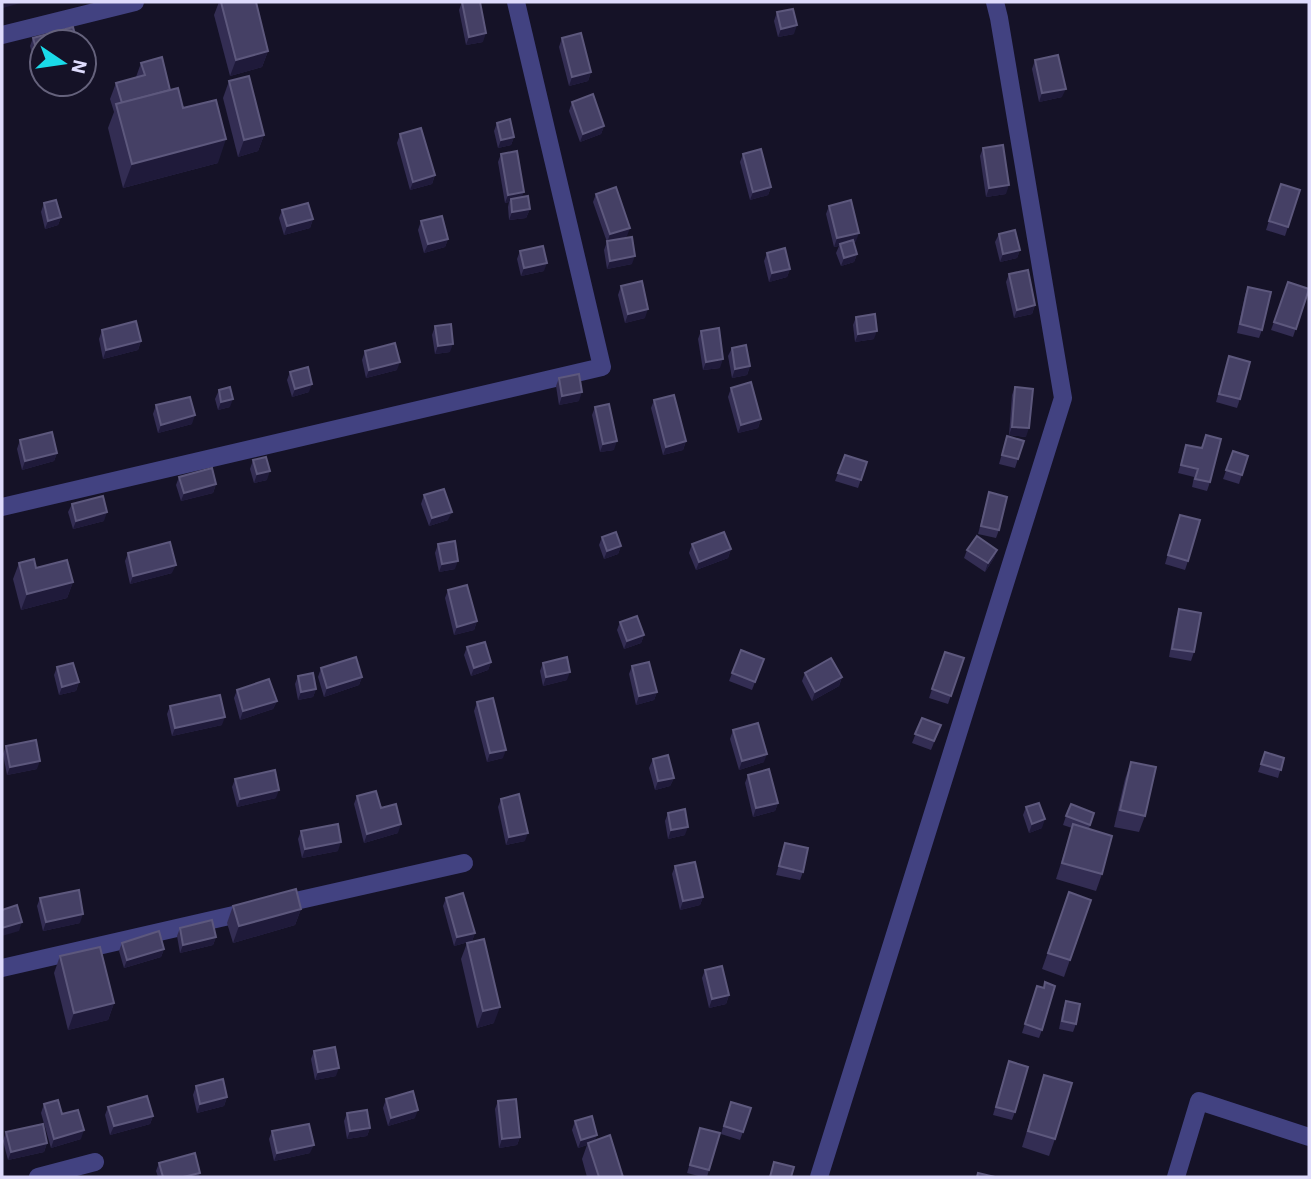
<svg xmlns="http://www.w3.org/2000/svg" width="1311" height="1179" viewBox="0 0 1311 1179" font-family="'IBM Plex Sans',sans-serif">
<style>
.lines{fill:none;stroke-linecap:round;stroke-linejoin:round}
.street{stroke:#424281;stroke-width:18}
.wall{fill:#332d53}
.shaded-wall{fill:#1f1a3a}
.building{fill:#454065;stroke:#5d587d;stroke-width:2}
</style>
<rect width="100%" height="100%" fill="#151227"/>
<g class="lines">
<!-- street -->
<g class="street">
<path d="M2 35 135 2"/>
<path d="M2 507 602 367 516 2"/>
<path d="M278 905 464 863"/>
<path d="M2 968 251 911"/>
<path d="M38 1177 95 1162"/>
<path d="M819 1177 1063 398 999 18 995 2"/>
<path d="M1176 1177 1199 1101 1309 1137"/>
</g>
</g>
<!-- wall -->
<g class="wall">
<path d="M219 2H221L268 51 262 67 230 76 214 15Z"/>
<path d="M462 2 483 42 466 45 459 10Z"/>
<path d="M777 12 794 34 778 37 774 21Z"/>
<path d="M33 38 42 62 35 64 30 46Z"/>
<path d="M562 38 591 72 588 81 569 86 559 47Z"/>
<path d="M1035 60 1062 97 1039 102 1032 69Z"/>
<path d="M141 63 170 90 183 108 218 163 123 188 108 128 114 112 110 99 116 83 136 77Z"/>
<path d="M229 81 264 135 258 151 238 157 223 98Z"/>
<path d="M572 102 604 126 601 134 580 142 569 111Z"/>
<path d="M497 123 514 137 511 145 498 148 494 131Z"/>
<path d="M400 134 435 175 432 184 410 190 397 143Z"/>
<path d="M983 148 1006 194 986 197 980 156Z"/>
<path d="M501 154 522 197 530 209 526 218 509 220 508 207 509 202 505 203 498 162Z"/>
<path d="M743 154 771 187 768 195 750 200 740 162Z"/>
<path d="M1281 184 1300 190 1285 236 1266 230Z"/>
<path d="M596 194 627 236 615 240 632 264 607 269 604 250 607 242 593 202Z"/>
<path d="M44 203 61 217 58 225 45 229 41 212Z"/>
<path d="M829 206 856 241 854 242 857 254 854 262 841 266 836 253 839 246 834 247 826 214Z"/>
<path d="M282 210 313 219 310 228 284 235 279 218Z"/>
<path d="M421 221 448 239 445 247 424 253 418 230Z"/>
<path d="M999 234 1020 250 1017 258 1000 262 995 242Z"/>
<path d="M520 251 544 271 521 276 517 259Z"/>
<path d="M767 253 790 269 787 277 769 282 764 261Z"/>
<path d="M1009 274 1035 305 1032 314 1014 318 1006 282Z"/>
<path d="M1288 282 1309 289 1293 337 1271 330Z"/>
<path d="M621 286 645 318 625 323 618 295Z"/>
<path d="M1248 287 1262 330 1259 338 1237 333 1245 295Z"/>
<path d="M856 317 874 339 855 342 853 325Z"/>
<path d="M435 326 450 352 435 354 432 335Z"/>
<path d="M102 330 141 341 138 350 103 359 99 339Z"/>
<path d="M701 331 720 368 703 370 698 339Z"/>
<path d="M732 348 750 366 747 375 732 378 728 356Z"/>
<path d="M365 351 397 370 366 378 362 360Z"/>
<path d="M1229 356 1240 399 1237 408 1216 402Z"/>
<path d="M290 372 309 392 292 397 287 380Z"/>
<path d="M559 378 579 401 559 405 556 386Z"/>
<path d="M1015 387 1026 437 1009 435 1012 395Z"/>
<path d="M731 388 761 419 758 428 738 433 728 397Z"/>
<path d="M219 390 230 407 218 410 215 399Z"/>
<path d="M654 400 686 441 683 450 663 455 651 408Z"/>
<path d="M156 405 192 424 158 433 153 414Z"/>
<path d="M595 407 614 450 600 452 592 415Z"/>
<path d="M1206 435 1210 482 1207 491 1192 487 1194 477 1178 473 1186 445 1201 448Z"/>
<path d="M1007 436 1018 459 1015 468 999 464Z"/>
<path d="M20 440 57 453 54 461 22 470 17 449Z"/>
<path d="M1233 451 1248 456 1239 484 1223 479Z"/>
<path d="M845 455 867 462 858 488 835 481Z"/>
<path d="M253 460 267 480 254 483 250 469Z"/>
<path d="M179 477 216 484 213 493 181 501 176 485Z"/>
<path d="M989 492 999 530 996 538 978 534Z"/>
<path d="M424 495 448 520 429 526 421 504Z"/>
<path d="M72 504 104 521 73 529 68 512Z"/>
<path d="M1177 523 1188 561 1185 570 1165 564Z"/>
<path d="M602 537 621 546 618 554 604 559 599 545Z"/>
<path d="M438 544 455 569 439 572 435 553Z"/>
<path d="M692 544 731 549 728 558 696 570 689 553Z"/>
<path d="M967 550H997L994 558 985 572 964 558Z"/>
<path d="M128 553 172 573 130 584 125 561Z"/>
<path d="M19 563 73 582 67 598 21 610 13 579Z"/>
<path d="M448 590 477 621 474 630 454 635 445 598Z"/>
<path d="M1179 609 1194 652 1191 661 1169 657 1176 618Z"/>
<path d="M620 622 644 635 641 643 624 649 617 630Z"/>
<path d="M467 647 491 662 488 670 471 676 464 655Z"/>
<path d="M741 650 764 659 752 690 729 681Z"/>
<path d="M945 652 964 658 948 704 929 698Z"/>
<path d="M543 663 567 680 543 686 540 671Z"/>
<path d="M632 666 657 692 654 700 636 705 629 674Z"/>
<path d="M57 667 79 682 76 691 59 695 54 675Z"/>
<path d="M321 668 362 677 359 685 324 697 318 677Z"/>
<path d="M805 673 842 677 839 686 812 701 802 681Z"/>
<path d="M298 676 316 689 313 697 298 700 295 684Z"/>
<path d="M237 690 277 701 273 709 240 720 234 698Z"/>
<path d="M477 702 503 758 487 762 474 711Z"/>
<path d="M170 706 222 725 172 736 167 714Z"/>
<path d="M922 718 941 725 931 750 912 743Z"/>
<path d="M733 730 764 762 739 770 730 739Z"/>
<path d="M6 746 37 769 7 775 3 754Z"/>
<path d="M1265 752 1284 758 1278 778 1258 772Z"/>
<path d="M653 759 674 778 670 786 655 790 649 768Z"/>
<path d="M1131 762 1145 816 1139 832 1114 827 1125 779Z"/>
<path d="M748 775 778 803 775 811 753 817 745 783Z"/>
<path d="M235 779 276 798 237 807 232 787Z"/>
<path d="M357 796 381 808 398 833 364 843 354 804Z"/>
<path d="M501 799 525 841 506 845 498 807Z"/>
<path d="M1026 807 1042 828 1029 833 1023 815Z"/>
<path d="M668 813 685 835 668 839 665 821Z"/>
<path d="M1094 813 1089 829 1102 874 1096 891 1056 879 1072 828 1063 825 1066 816Z"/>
<path d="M301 831 338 851 302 858 298 839Z"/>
<path d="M785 843 803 872 800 880 776 875Z"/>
<path d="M675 866 703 897 700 905 680 910 672 874Z"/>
<path d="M1069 892 1091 900 1064 977 1042 969Z"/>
<path d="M40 898 80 923 43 931 37 906Z"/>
<path d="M446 898 475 933 472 941 454 946 443 906Z"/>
<path d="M233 906 301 909 295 925 233 943 227 923Z"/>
<path d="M180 928 216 937 213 945 180 953 177 936Z"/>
<path d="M122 943 164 949 161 957 124 968 119 951Z"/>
<path d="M467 943 494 1023 477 1028 461 959Z"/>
<path d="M60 956 114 1003 108 1020 68 1030 54 973Z"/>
<path d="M705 970 729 995 726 1004 709 1008 702 978Z"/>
<path d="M1037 986 1044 988 1042 1030 1039 1038 1022 1033Z"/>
<path d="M1066 1001 1076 1024 1073 1032 1059 1029 1063 1009Z"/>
<path d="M314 1051 336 1076 315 1080 311 1059Z"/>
<path d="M1009 1061 1015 1112 1012 1120 993 1115Z"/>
<path d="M1044 1075 1055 1139 1049 1156 1022 1147Z"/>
<path d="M196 1086 227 1097 224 1106 197 1113 193 1095Z"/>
<path d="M386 1099 415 1118 388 1126 383 1108Z"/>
<path d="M498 1101 520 1137 517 1145 499 1148 495 1109Z"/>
<path d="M44 1104 62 1114 81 1139 51 1148 41 1113Z"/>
<path d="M108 1107 153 1116 150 1124 110 1135 105 1115Z"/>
<path d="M728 1110 743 1132 740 1140 721 1134Z"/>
<path d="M347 1113 370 1128 367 1136 347 1139 344 1121Z"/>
<path d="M575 1121 595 1140 623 1177H587L582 1159 587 1145 578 1148 572 1130Z"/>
<path d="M700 1128 709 1170 707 1177H702L687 1173Z"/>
<path d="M272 1131 310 1153 274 1161 269 1139Z"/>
<path d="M6 1132 47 1143 44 1152 8 1160 3 1141Z"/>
<path d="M159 1163 198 1177H158L156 1171Z"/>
</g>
<!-- shaded-wall -->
<g class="shaded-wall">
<path d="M5 2H24L3 8Z"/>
<path d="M797 25 794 34 778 37 781 29Z"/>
<path d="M486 33 483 42 466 45 469 37Z"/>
<path d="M268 51 262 67 230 76 236 60Z"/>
<path d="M42 54V62L35 64 38 55Z"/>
<path d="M591 72 588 81 569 86 572 77Z"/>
<path d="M1066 89 1062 97 1039 102 1042 93Z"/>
<path d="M604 126 601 134 580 142 583 134Z"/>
<path d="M264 135 258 151 238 157 244 140Z"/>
<path d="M514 137 511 145 498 148 501 140Z"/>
<path d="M226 139 218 163 123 188 132 164Z"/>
<path d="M435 175 432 184 410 190 413 182Z"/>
<path d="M1009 185 1006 194 986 197 989 188Z"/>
<path d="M771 187 768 195 750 200 753 192Z"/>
<path d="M524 192 521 200 511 199 509 202 505 203 508 195Z"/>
<path d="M530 209 526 218 509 220 512 212Z"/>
<path d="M61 217 58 225 45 229 48 221Z"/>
<path d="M313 219 310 228 284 235 287 226Z"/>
<path d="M630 228 627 236 607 243 610 234Z"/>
<path d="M859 233 856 241 834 247 837 238Z"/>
<path d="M448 239 445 247 424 253 428 244Z"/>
<path d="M1020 250 1017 258 1000 262 1003 254Z"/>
<path d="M857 254 854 262 841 266 844 258Z"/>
<path d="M635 256 632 264 607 269 610 261Z"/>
<path d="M547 263 544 271 521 276 524 268Z"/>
<path d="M790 269 787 277 769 282 772 273Z"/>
<path d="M1035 305 1032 314 1014 318 1017 310Z"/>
<path d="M648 309 645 318 625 323 628 314Z"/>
<path d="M877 331 874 339 855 342 858 334Z"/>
<path d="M141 341 138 350 103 359 106 350Z"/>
<path d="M453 344 450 352 435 354 438 346Z"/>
<path d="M723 359 720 368 703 370 706 362Z"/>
<path d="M400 362 397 370 366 378 369 370Z"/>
<path d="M750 366 747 375 732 378 735 369Z"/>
<path d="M312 384 309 392 292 397 295 389Z"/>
<path d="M582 392 579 401 559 405 562 396Z"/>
<path d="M233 399 230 407 218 410 221 402Z"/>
<path d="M195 415 192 424 158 433 161 425Z"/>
<path d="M761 419 758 428 738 433 741 425Z"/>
<path d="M1012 427 1029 428 1026 437 1009 435Z"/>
<path d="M617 441 614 450 600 452 603 444Z"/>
<path d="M686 441 683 450 663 455 666 447Z"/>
<path d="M57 453 54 461 22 470 25 461Z"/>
<path d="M270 471 267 480 254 483 257 474Z"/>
<path d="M216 484 213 493 181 501 184 493Z"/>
<path d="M107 512 104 521 73 529 76 521Z"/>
<path d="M452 512 448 520 429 526 432 518Z"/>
<path d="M621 546 618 554 604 559 607 551Z"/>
<path d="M731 549 728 558 696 570 699 562Z"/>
<path d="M997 550 994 558 985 572 988 563Z"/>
<path d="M458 561 455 569 439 572 442 564Z"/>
<path d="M176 565 172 573 130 584 133 576Z"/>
<path d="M73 582 67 598 21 610 27 594Z"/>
<path d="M477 621 474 630 454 635 457 627Z"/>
<path d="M644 635 641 643 624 649 627 641Z"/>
<path d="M491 662 488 670 471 676 474 668Z"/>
<path d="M570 672 567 680 543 686 546 677Z"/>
<path d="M362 677 359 685 324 697 327 688Z"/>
<path d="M842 677 839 686 812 701 815 692Z"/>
<path d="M79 682 76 691 59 695 62 687Z"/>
<path d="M316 689 313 697 298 700 301 692Z"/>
<path d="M657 692 654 700 636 705 639 696Z"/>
<path d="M277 701 273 709 240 720 243 711Z"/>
<path d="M225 717 222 725 172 736 175 728Z"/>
<path d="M506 750 503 758 487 762 490 753Z"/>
<path d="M767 754 764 762 739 770 742 761Z"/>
<path d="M40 761 37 769 7 775 10 767Z"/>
<path d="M674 778 670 786 655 790 658 781Z"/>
<path d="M279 790 276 798 237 807 240 799Z"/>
<path d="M778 803 775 811 753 817 756 808Z"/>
<path d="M1045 819 1042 828 1029 833 1032 824Z"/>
<path d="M401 824 398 833 364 843 367 834Z"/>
<path d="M688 827 685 835 668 839 671 830Z"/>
<path d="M528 833 525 841 506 845 509 837Z"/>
<path d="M341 842 338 851 302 858 305 849Z"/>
<path d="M703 897 700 905 680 910 683 901Z"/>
<path d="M301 909 295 925 233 943 239 926Z"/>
<path d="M83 914 80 923 43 931 46 922Z"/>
<path d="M22 922 19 931 2 936V928Z"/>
<path d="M475 933 472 941 454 946 457 937Z"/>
<path d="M216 937 213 945 180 953 183 945Z"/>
<path d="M164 949 161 957 124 968 127 960Z"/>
<path d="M729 995 726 1004 709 1008 712 999Z"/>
<path d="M114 1003 108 1020 68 1030 74 1013Z"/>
<path d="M500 1007 494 1023 477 1028 483 1011Z"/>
<path d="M339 1068 336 1076 315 1080 318 1072Z"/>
<path d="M227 1097 224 1106 197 1113 200 1104Z"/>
<path d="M418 1110 415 1118 388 1126 391 1118Z"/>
<path d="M153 1116 150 1124 110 1135 114 1126Z"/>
<path d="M370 1128 367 1136 347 1139 350 1131Z"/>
<path d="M84 1130 81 1139 51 1148 54 1139Z"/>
<path d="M597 1135 594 1143H588L587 1145 578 1148 581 1140Z"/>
<path d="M520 1137 517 1145 499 1148 502 1139Z"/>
<path d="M47 1143 44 1152 8 1160 11 1152Z"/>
<path d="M314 1145 310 1153 274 1161 277 1153Z"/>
<path d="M200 1173 198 1177H183Z"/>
</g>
<!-- building -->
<g class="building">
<path d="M221 2H256L268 51 236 60Z"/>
<path d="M462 2H480L486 33 469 37Z"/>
<path d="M793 9 797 25 781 29 777 12Z"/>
<path d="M73 27 77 42H42V54L38 55 33 38Z"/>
<path d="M581 33 591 72 572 77 562 38Z"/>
<path d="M1058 55 1066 89 1042 93 1035 60Z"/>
<path d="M162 57 170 90 122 103 116 83 145 75 141 63Z"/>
<path d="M249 76 264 135 244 140 229 81Z"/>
<path d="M178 88 183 108 216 100 226 139 132 164 116 104Z"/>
<path d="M593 94 604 126 583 134 572 102Z"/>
<path d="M510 119 514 137 501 140 497 123Z"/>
<path d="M421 128 435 175 413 182 400 134Z"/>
<path d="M1003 145 1009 185 989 188 983 148Z"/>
<path d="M761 149 771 187 753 192 743 154Z"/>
<path d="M517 151 524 192 508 195 501 154Z"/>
<path d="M1281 184 1300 190 1288 227 1269 221Z"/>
<path d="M616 187 630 228 610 234 596 194Z"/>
<path d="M528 196 530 209 512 212 511 199Z"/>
<path d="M56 200 61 217 48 221 44 203Z"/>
<path d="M851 200 859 233 837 238 829 206Z"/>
<path d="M308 203 313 219 287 226 282 210Z"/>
<path d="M442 216 448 239 428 244 421 221Z"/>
<path d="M1015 230 1020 250 1003 254 999 234Z"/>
<path d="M632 237 635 256 610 261 607 241Z"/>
<path d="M853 240 857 254 844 258 840 244Z"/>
<path d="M543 246 547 263 524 268 520 251Z"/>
<path d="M785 248 790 269 772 273 767 253Z"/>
<path d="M1028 270 1035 305 1017 310 1009 274Z"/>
<path d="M642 281 648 309 628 314 621 286Z"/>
<path d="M1288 282 1309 289 1296 329 1274 322Z"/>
<path d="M1248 287 1271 292 1262 330 1240 324Z"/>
<path d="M875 314 877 331 858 334 856 317Z"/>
<path d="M136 321 141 341 106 350 102 330Z"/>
<path d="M451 324 453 344 438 346 435 326Z"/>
<path d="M719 328 723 359 706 362 701 331Z"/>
<path d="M395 343 400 362 369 370 365 351Z"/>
<path d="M746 345 750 366 735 369 732 348Z"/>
<path d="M1229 356 1250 362 1240 399 1219 394Z"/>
<path d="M308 367 312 384 295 389 290 372Z"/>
<path d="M579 374 582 392 562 396 559 378Z"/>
<path d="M751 382 761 419 741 425 731 388Z"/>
<path d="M230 387 233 399 221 402 219 390Z"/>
<path d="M1015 387 1033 389 1029 428 1012 427Z"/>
<path d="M674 395 686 441 666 447 654 400Z"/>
<path d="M190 397 195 415 161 425 156 405Z"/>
<path d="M609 404 617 441 603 444 595 407Z"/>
<path d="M52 432 57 453 25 461 20 440Z"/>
<path d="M1206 435 1221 439 1210 482 1195 479 1198 469 1181 465 1186 445 1202 448Z"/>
<path d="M1007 436 1024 441 1018 459 1002 455Z"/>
<path d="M1233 451 1248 456 1242 475 1226 470Z"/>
<path d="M845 455 867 462 861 480 838 473Z"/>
<path d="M266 457 270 471 257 474 253 460Z"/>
<path d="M212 468 216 484 184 493 179 477Z"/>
<path d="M444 489 452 512 432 518 424 495Z"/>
<path d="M989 492 1007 497 999 530 981 526Z"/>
<path d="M103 496 107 512 76 521 72 504Z"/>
<path d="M1180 515 1200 520 1188 561 1168 555Z"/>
<path d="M616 532 621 546 607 551 602 537Z"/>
<path d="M724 532 731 549 699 562 692 544Z"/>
<path d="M977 536 997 550 988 563 967 550Z"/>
<path d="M455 541 458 561 442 564 438 544Z"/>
<path d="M170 542 176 565 133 576 128 553Z"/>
<path d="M34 559 36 568 67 560 73 582 27 594 19 563Z"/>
<path d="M467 585 477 621 457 627 448 590Z"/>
<path d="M1179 609 1201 613 1194 652 1172 649Z"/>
<path d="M637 616 644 635 627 641 620 622Z"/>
<path d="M485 642 491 662 474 668 467 647Z"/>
<path d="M741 650 764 659 755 682 732 673Z"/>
<path d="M945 652 964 658 951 696 932 689Z"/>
<path d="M356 657 362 677 327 688 321 668Z"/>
<path d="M567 657 570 672 546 677 543 663Z"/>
<path d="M831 658 842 677 815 692 805 673Z"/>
<path d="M649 662 657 692 639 696 632 666Z"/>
<path d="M73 663 79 682 62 687 57 667Z"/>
<path d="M313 673 316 689 301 692 298 676Z"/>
<path d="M269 679 277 701 243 711 237 690Z"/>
<path d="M220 695 225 717 175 728 170 706Z"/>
<path d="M493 698 506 750 490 753 477 702Z"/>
<path d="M922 718 941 725 934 741 915 734Z"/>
<path d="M758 723 767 754 742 761 733 730Z"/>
<path d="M36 740 40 761 10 767 6 746Z"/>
<path d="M1265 752 1284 758 1281 770 1261 764Z"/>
<path d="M668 755 674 778 658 781 653 759Z"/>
<path d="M1131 762 1156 767 1145 816 1120 810Z"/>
<path d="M769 769 778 803 756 808 748 775Z"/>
<path d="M275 770 279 790 240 799 235 779Z"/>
<path d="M376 791 381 808 396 804 401 824 367 834 357 796Z"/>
<path d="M519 794 528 833 509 837 501 799Z"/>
<path d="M1039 803 1045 819 1032 824 1026 807Z"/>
<path d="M1071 804 1094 813 1090 825 1066 816Z"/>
<path d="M685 809 688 827 671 830 668 813Z"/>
<path d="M338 824 341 842 305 849 301 831Z"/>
<path d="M1073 824 1112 836 1102 874 1062 863Z"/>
<path d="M785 843 808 848 803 872 779 866Z"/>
<path d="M695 862 703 897 683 901 675 866Z"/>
<path d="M296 889 301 909 239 926 233 906Z"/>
<path d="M79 890 83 914 46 922 40 898Z"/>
<path d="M1069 892 1091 900 1070 960 1048 953Z"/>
<path d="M463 893 475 933 457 937 446 898Z"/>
<path d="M17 905 22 922 2 928V910Z"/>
<path d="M212 920 216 937 183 945 180 928Z"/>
<path d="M159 931 164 949 127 960 122 943Z"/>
<path d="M484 939 500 1007 483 1011 467 943Z"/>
<path d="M100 947 114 1003 74 1013 60 956Z"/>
<path d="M722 966 729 995 712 999 705 970Z"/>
<path d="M1045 982 1055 986 1042 1030 1025 1024 1037 986 1044 988Z"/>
<path d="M1066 1001 1080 1004 1076 1024 1062 1021Z"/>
<path d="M335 1047 339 1068 318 1072 314 1051Z"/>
<path d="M1009 1061 1028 1067 1015 1112 996 1107Z"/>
<path d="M1044 1075 1072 1083 1055 1139 1028 1131Z"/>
<path d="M223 1079 227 1097 200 1104 196 1086Z"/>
<path d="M413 1091 418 1110 391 1118 386 1099Z"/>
<path d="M147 1096 153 1116 114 1126 108 1107Z"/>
<path d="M516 1099 520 1137 502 1139 498 1101Z"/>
<path d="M58 1100 62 1114 78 1110 84 1130 54 1139 44 1104Z"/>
<path d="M731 1102 751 1108 743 1132 724 1126Z"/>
<path d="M367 1110 370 1128 350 1131 347 1113Z"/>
<path d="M592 1116 597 1135 581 1140 575 1121Z"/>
<path d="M43 1124 47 1143 11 1152 6 1132Z"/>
<path d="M309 1124 314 1145 277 1153 272 1131Z"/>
<path d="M700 1128 720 1133 709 1170 690 1165Z"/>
<path d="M610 1135 623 1177H599L588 1143Z"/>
<path d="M195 1153 200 1173 183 1177H163L159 1163Z"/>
<path d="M774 1162 794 1167 791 1177H770Z"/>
<path d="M978 1173 995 1177H977Z"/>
</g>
<!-- border -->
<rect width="1311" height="1179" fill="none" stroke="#dedbfc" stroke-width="7"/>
<!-- north arrow -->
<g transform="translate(63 63) rotate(103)"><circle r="33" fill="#151227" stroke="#65627c" stroke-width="2"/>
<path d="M0-5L12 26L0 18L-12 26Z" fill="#1adbe9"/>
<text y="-10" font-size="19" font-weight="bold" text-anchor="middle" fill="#dedbfc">N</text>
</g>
</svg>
